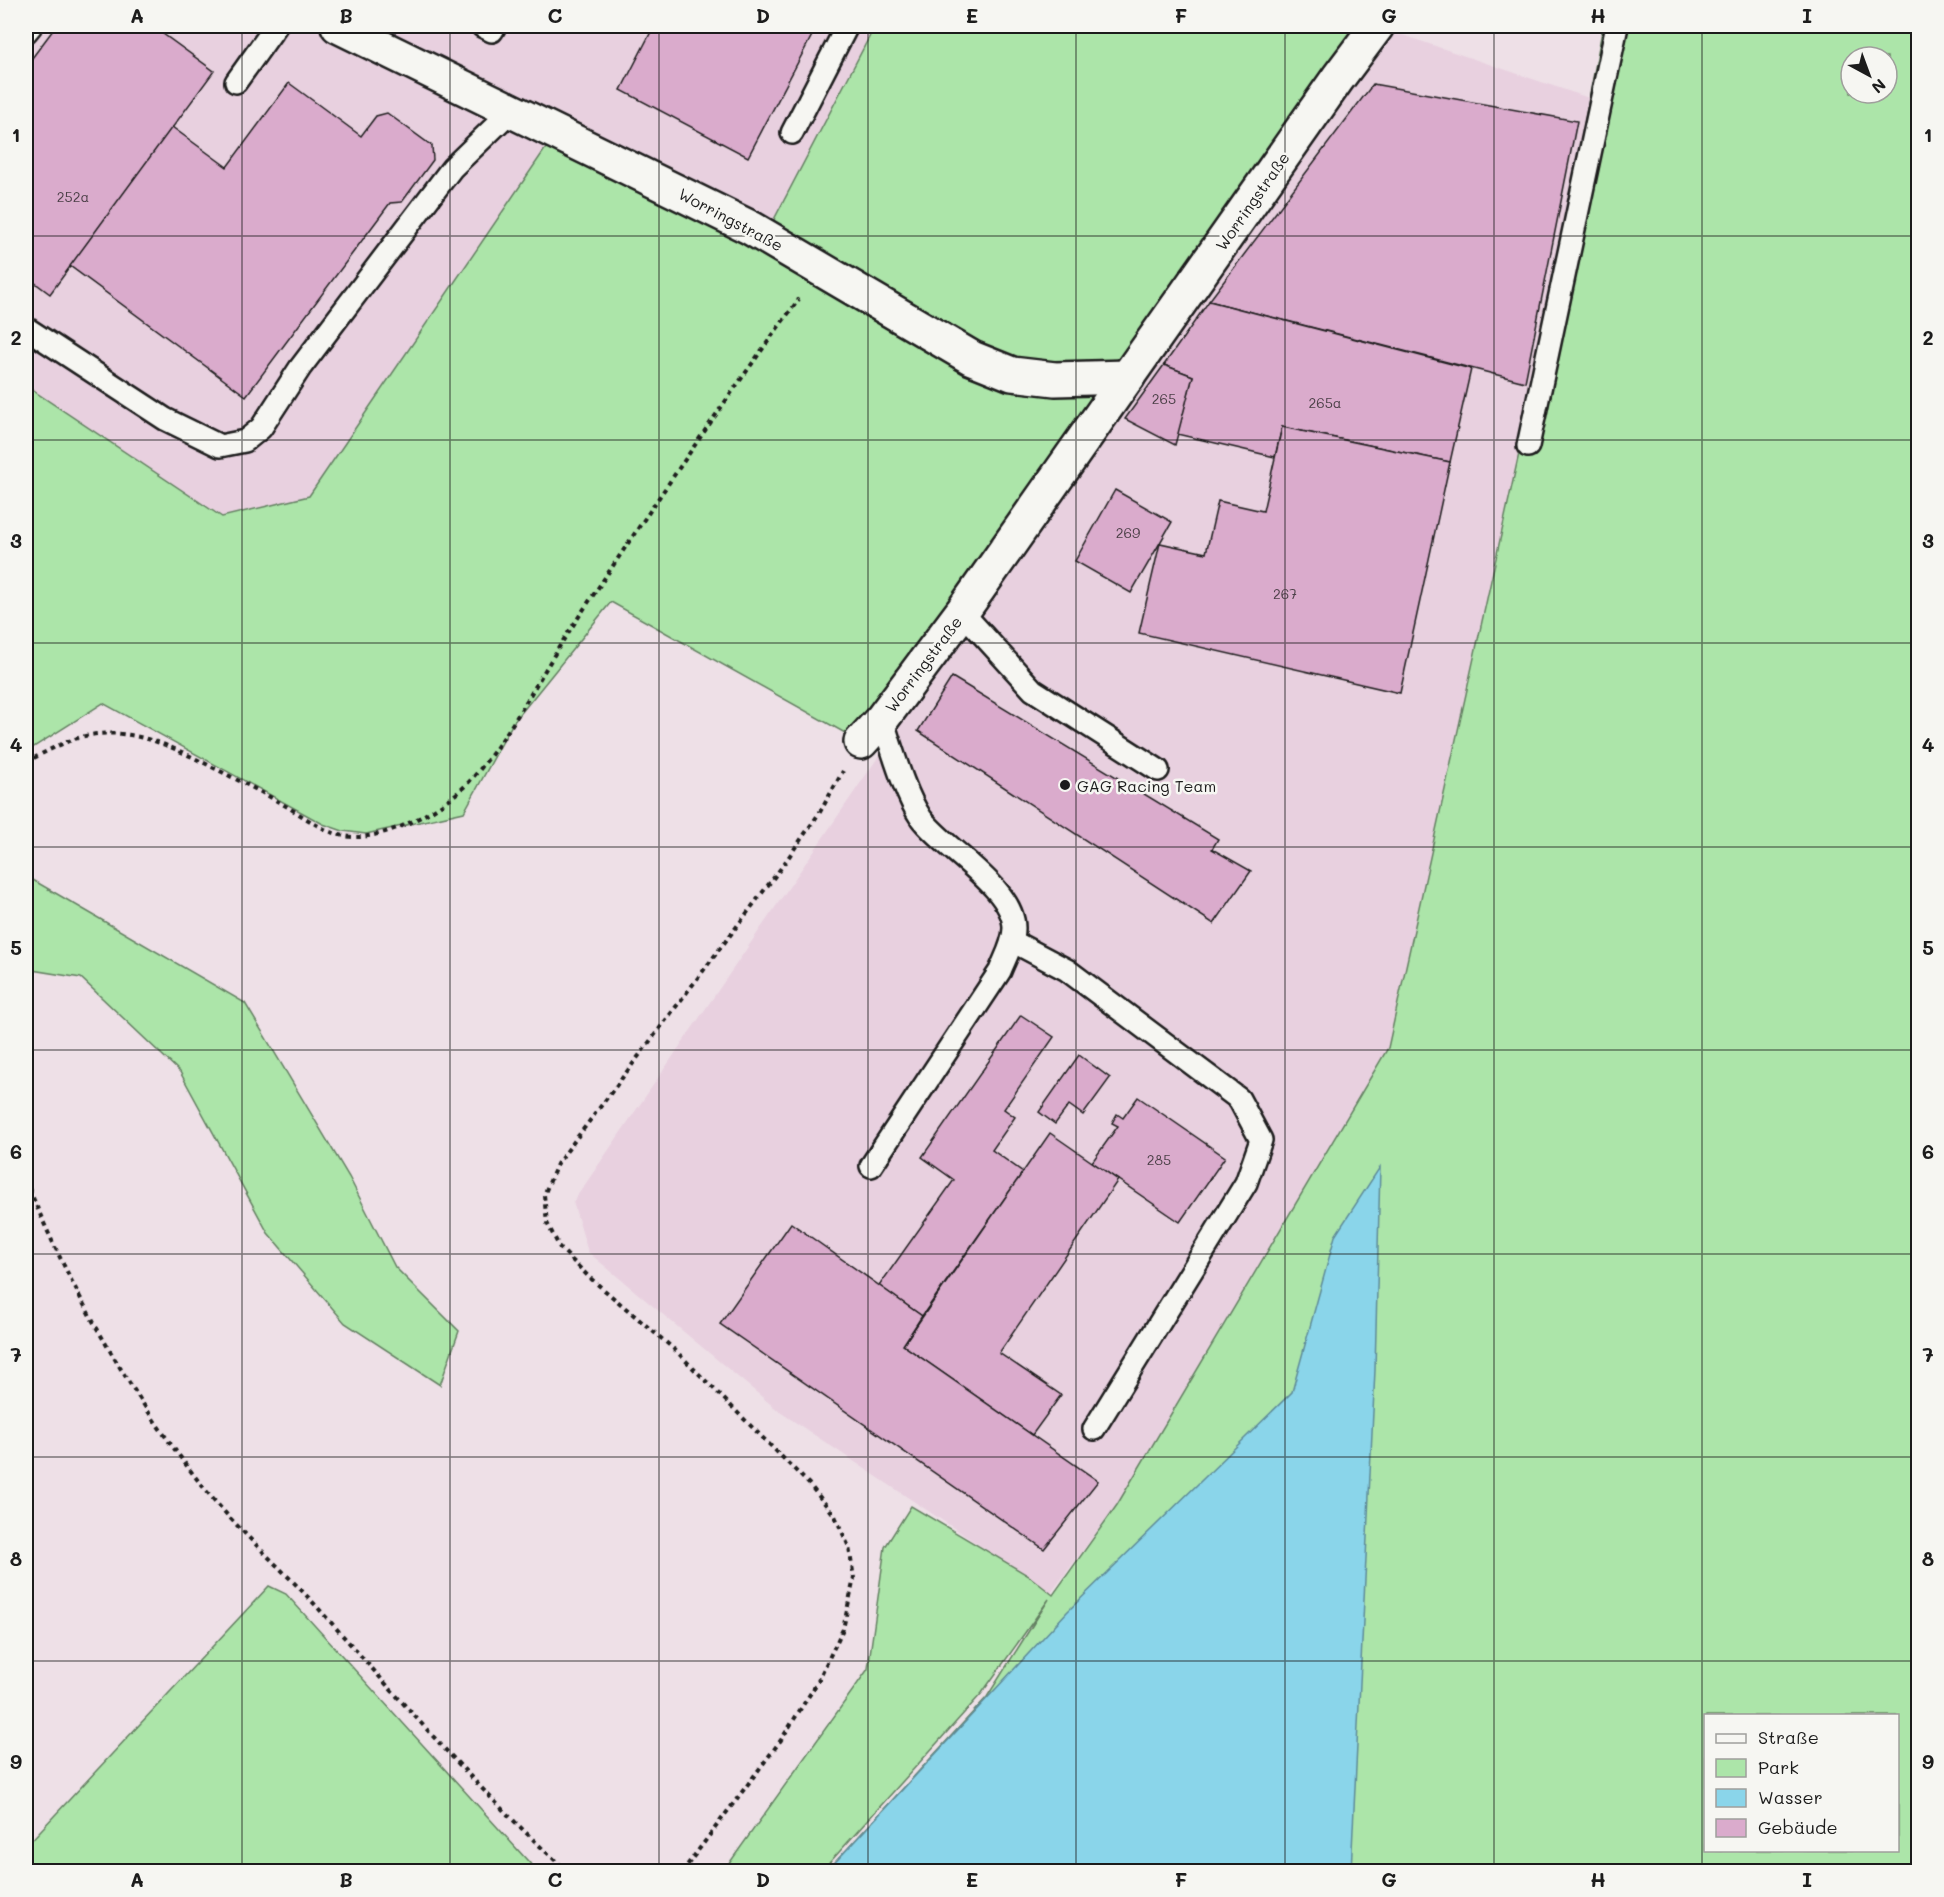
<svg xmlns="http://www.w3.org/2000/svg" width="1944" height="1897" viewBox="0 0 1944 1897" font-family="Mali,sans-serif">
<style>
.built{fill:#e8d0df}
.green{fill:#ace5a9;stroke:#648062;stroke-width:1.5;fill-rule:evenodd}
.water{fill:#8ad5ea;stroke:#5e8b98;stroke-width:1.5}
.building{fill:#daabcc;stroke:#1c1c1c;stroke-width:1.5}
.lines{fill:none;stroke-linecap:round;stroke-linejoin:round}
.lane-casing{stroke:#1c1c1c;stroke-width:26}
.street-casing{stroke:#1c1c1c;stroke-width:38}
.path{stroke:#1c1c1c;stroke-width:4;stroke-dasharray:4.5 4.5;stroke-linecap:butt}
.lane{stroke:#f6f6f2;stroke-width:21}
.street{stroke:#f6f6f2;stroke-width:33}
.grid{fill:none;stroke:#1c1c1c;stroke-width:1.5;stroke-opacity:0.55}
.poi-dot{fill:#1c1c1c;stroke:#f6f6f2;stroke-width:2}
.labels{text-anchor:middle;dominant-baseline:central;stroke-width:5;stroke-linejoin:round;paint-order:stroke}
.number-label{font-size:14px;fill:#4c4048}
.street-label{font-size:16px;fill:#1c1c1c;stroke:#f6f6f2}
.poi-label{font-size:16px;fill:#1c1c1c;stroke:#f6f6f2;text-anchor:start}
.neatline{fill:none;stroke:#1c1c1c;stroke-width:2}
.grid-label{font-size:20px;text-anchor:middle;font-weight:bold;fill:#1c1c1c}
</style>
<rect width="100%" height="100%" fill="#eee0e7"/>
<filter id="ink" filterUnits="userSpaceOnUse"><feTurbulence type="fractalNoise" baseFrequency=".0167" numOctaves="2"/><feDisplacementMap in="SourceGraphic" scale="12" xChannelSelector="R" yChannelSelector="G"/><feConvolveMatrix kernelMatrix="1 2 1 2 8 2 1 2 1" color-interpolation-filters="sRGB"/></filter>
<g filter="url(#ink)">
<!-- built -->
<g class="built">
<path d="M26 26H875L768 231 554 136 309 496 222 517 26 386Z"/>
<path d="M1379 27 1589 98 1533 390 1388 1048 1117 1505 1051 1593 780 1412 588 1252 573 1202 881 753 1131 379Z"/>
</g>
<!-- green -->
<g class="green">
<path d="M875 26H1372L1126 373 978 354 768 231Z"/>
<path d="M1603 26H1918V1871H827L987 1697 1049 1599 982 1693 822 1871 723 1872 868 1669 885 1547 911 1506 1029 1576 1053 1595 1117 1505 1388 1048 1533 390ZM1851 57H1887V93H1851ZM1706 1716H1898V1850H1706Z"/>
<path d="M554 136 966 364 1122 381 854 738 611 602 513 723 464 812 366 834 343 831 323 824 103 703 26 752V386L222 517 309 496Z"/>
<path d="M26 876 245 1003 349 1177 395 1267 459 1331 440 1385 345 1323 268 1233 180 1072 81 978 26 969Z"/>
<path d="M269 1586 286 1594 537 1871H26V1846Z"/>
</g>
<!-- water -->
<path class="water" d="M1380 1167 1375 1370 1351 1871H827L1067 1612 1292 1392 1335 1236Z"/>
<!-- building -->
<g class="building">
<path d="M56 26H152L214 71 50 294 26 276V66Z"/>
<path d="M654 26H817L748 157 621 90Z"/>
<path d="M1473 26H1495L1494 30Z"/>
<path d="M289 83 361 136 376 116 387 113 432 146 433 160 402 202 390 203 246 396 70 266 172 127 227 167Z"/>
<path d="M1373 84 1577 121 1525 382 1209 301Z"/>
<path d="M1209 301 1471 369 1450 462 1282 427 1275 457 1177 434 1193 376 1164 365Z"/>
<path d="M1164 365 1193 376 1175 445 1125 419Z"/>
<path d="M1282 427 1450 462 1400 693 1139 633 1160 543 1206 553 1218 501 1263 511Z"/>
<path d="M1115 490 1172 522 1131 593 1075 561Z"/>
<path d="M952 677 1218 839 1212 849 1251 871 1214 924 918 731Z"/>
<path d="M1021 1015 1054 1037 1004 1109 1015 1117 992 1150 1023 1172 922 1316 879 1286 954 1180 922 1157Z"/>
<path d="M1079 1055 1110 1078 1083 1115 1069 1105 1055 1124 1039 1112Z"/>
<path d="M1138 1097 1225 1157 1180 1222 1092 1162 1118 1126 1112 1123 1117 1114 1123 1118Z"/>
<path d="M1050 1133 1118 1180 999 1353 1061 1395 1032 1435 903 1345Z"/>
<path d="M791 1223 922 1316 903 1345 1098 1481 1044 1549 720 1324Z"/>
</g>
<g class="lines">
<defs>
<g id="lane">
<path d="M482 26 492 31 495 26"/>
<path d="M26 32 31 26"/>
<path d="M236 82 276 26"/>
<path d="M792 133 847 26"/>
<path d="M26 328 165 419 220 446 245 441 261 428 300 368 452 168 512 110"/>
<path d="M1528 446 1617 26"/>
<path d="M962 612 1033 690 1158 770"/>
<path d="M1012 941 1067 970 1239 1099 1261 1140 1246 1183 1094 1429"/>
<path d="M871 1166 1000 971C1005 958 1014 943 1014 928 1014 888 944 849 921 818 904 793 892 748 882 719"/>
</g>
<g id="street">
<path d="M338 26 751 228 972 358 1012 374 1055 379 1128 377"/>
<path d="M861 742 882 719 962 612 1338 78 1377 26"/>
</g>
</defs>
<!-- lane casing -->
<use href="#lane" class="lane-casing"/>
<!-- street casing -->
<use href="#street" class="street-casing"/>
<!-- path -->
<g class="path">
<path d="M26 762C46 752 67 739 90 735 139 727 180 751 222 772 243 783 264 793 284 805 304 816 328 836 352 837 388 839 442 809 467 784 510 738 537 679 572 627 646 516 720 406 799 299"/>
<path d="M26 1181C70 1289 128 1391 200 1483 235 1528 280 1566 318 1608 399 1698 478 1791 568 1872"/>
<path d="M682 1872 781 1740 817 1683 843 1629 854 1578 849 1547 835 1516 809 1484 675 1350 589 1277 560 1248 547 1223 544 1195 557 1164 781 868 820 812 843 771"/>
</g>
<!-- lane -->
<use href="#lane" class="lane"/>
<!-- street -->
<use href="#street" class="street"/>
</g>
</g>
<!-- grid -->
<path class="grid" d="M242 26V1872M450 26V1872M659 26V1872M868 26V1872M1076 26V1872M1285 26V1872M1494 26V1872M1702 26V1872M26 236H1918M26 440H1918M26 643H1918M26 847H1918M26 1050H1918M26 1254H1918M26 1457H1918M26 1661H1918"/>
<!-- markers -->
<circle class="poi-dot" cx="1065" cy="785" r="6"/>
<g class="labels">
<!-- number labels -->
<g class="number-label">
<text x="73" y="196">252a</text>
<text x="1164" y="398">265</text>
<text x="1325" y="402">265a</text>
<text x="1128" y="532">269</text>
<text x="1285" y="593">267</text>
<text x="1159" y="1159">285</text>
</g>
<!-- street labels -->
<g class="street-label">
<text transform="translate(1252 201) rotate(-55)">Worringstraße</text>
<text transform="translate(731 219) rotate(28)">Worringstraße</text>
<text transform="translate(923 664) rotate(-53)">Worringstraße</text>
</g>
<!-- poi labels -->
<g class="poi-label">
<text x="1077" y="785">GAG Racing Team</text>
</g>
</g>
<!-- margin -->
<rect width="1944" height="1897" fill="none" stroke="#f6f6f2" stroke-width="66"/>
<!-- legend -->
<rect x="1704" y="1714" width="195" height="138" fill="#f6f6f2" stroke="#9f9f9c" stroke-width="1.5"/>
<rect x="1716" y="1734" width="30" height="9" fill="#f6f6f2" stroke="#9f9f9c" stroke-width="1.5"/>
<text x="1758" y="1744" font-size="18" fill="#1c1c1c">Straße</text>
<rect x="1716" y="1759" width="30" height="18" fill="#ace5a9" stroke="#9f9f9c" stroke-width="1.5"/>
<text x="1758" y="1774" font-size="18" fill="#1c1c1c">Park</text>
<rect x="1716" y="1789" width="30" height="18" fill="#8ad5ea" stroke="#9f9f9c" stroke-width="1.5"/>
<text x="1758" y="1804" font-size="18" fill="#1c1c1c">Wasser</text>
<rect x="1716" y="1819" width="30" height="18" fill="#daabcc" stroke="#9f9f9c" stroke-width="1.5"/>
<text x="1758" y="1834" font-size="18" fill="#1c1c1c">Gebäude</text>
<!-- north arrow -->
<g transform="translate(1869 75) rotate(139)"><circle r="28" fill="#f6f6f2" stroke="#9f9f9c" stroke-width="1.5"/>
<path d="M0-4.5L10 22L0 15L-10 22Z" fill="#1c1c1c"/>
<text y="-9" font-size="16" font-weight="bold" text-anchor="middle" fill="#1c1c1c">N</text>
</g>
<rect x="33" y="33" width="1878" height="1831" class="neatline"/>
<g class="grid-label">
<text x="137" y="23">A</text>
<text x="346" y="23">B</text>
<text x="555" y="23">C</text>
<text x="763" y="23">D</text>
<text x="972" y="23">E</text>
<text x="1181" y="23">F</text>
<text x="1389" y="23">G</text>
<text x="1598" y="23">H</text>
<text x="1807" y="23">I</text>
<text x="16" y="142">1</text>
<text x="1928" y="142">1</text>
<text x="16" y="345">2</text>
<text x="1928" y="345">2</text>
<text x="16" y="548">3</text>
<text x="1928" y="548">3</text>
<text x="16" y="752">4</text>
<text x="1928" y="752">4</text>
<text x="16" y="955">5</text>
<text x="1928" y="955">5</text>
<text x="16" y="1159">6</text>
<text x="1928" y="1159">6</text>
<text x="16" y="1362">7</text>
<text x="1928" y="1362">7</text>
<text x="16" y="1566">8</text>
<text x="1928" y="1566">8</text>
<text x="16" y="1769">9</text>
<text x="1928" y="1769">9</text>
<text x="137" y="1887">A</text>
<text x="346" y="1887">B</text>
<text x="555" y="1887">C</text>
<text x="763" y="1887">D</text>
<text x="972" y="1887">E</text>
<text x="1181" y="1887">F</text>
<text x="1389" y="1887">G</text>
<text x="1598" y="1887">H</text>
<text x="1807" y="1887">I</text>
</g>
</svg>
